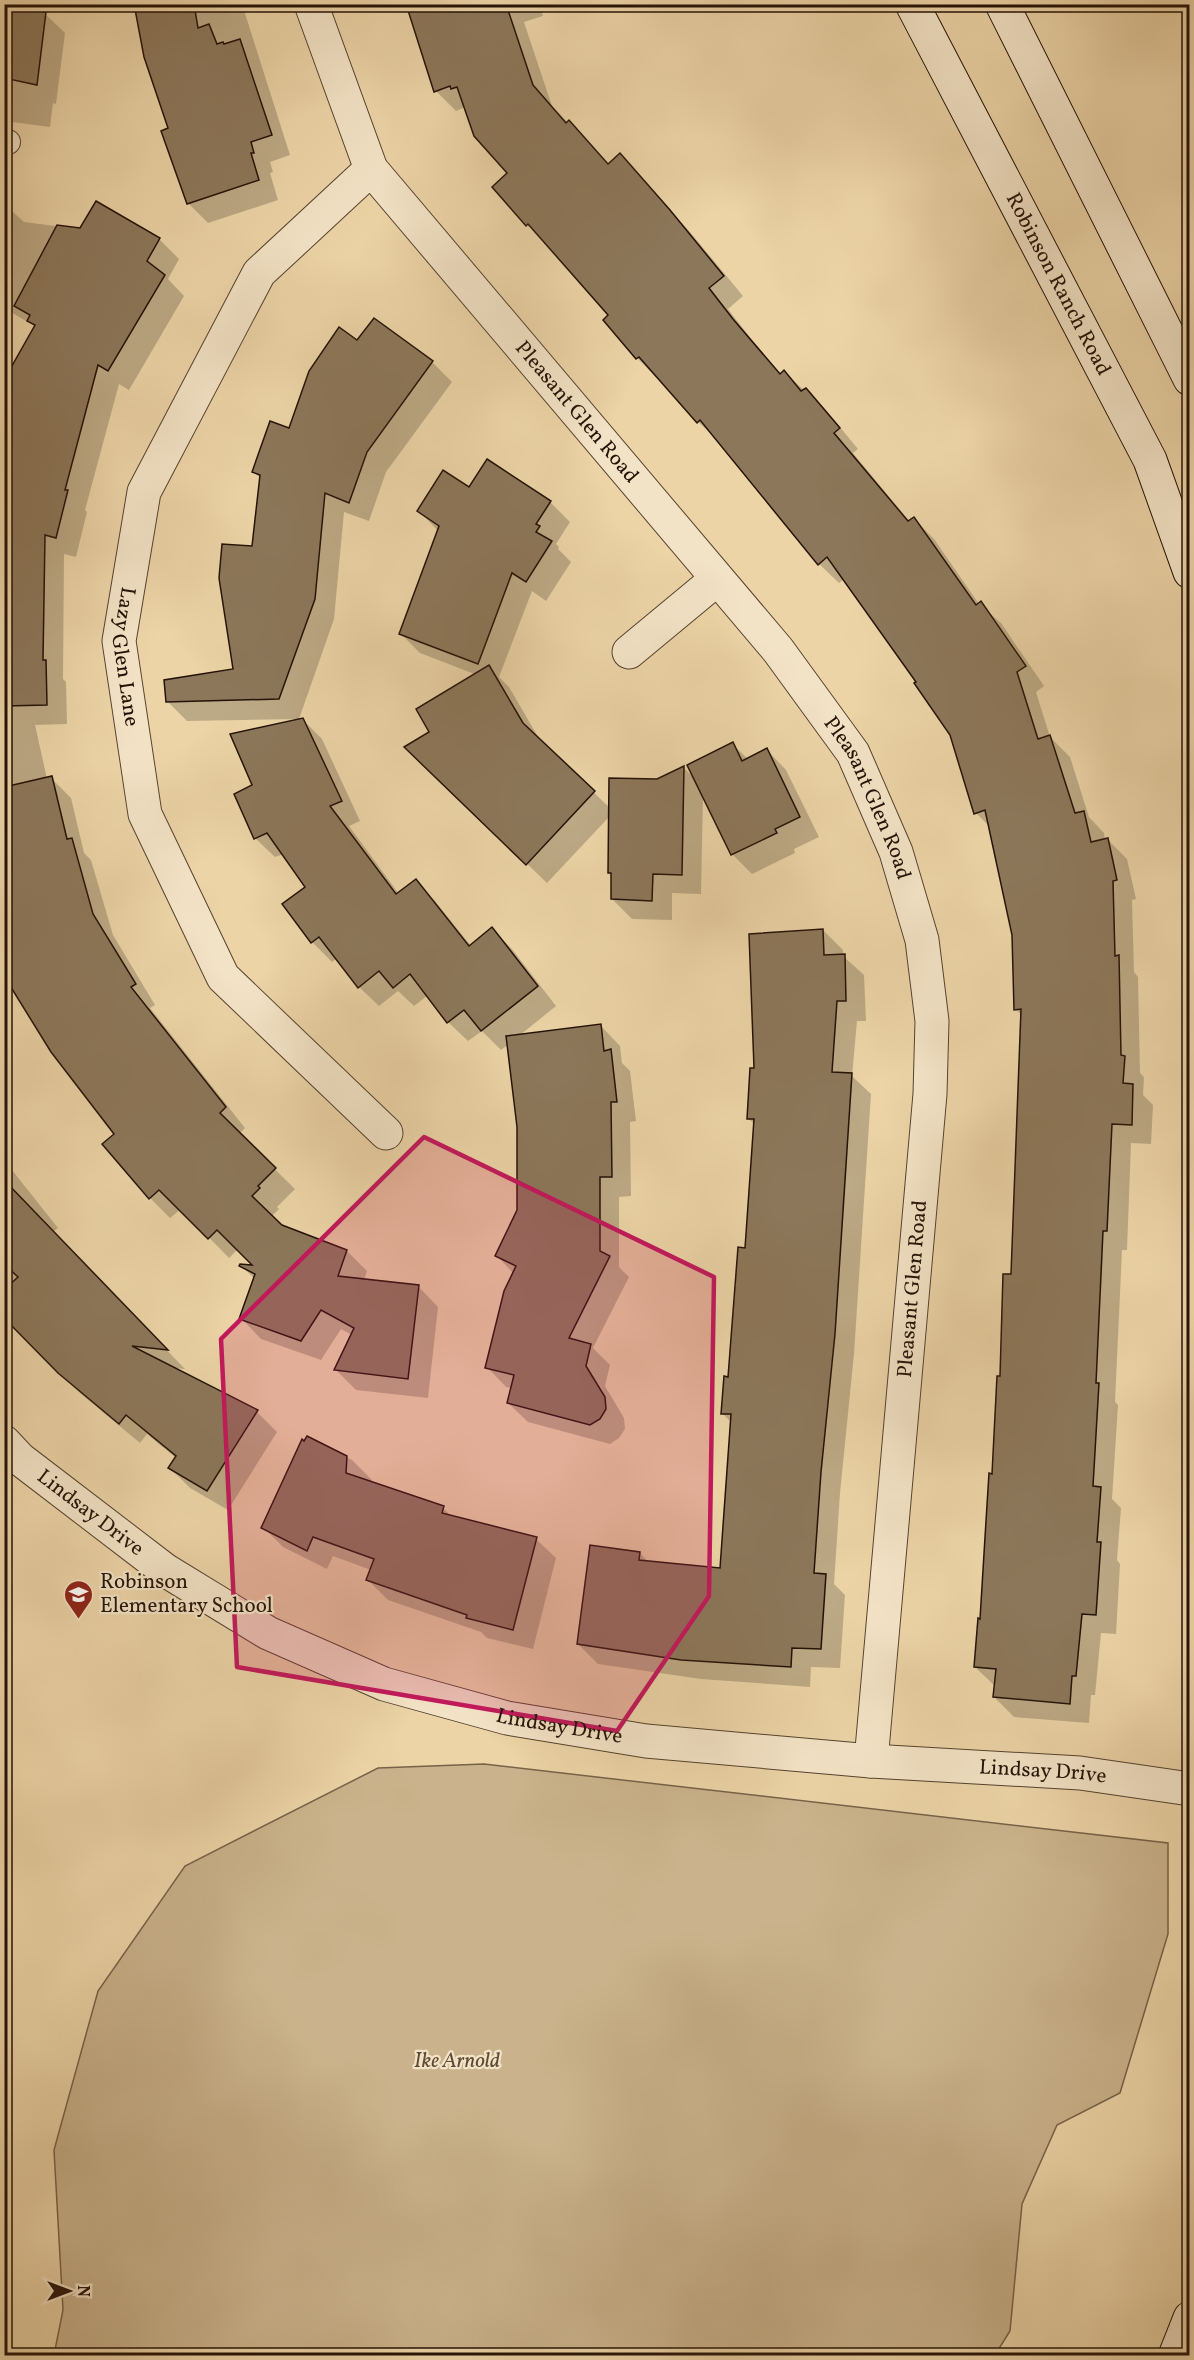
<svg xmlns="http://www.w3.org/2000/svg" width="1194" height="2360" viewBox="0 0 1194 2360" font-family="Vollkorn,serif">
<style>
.green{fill:#cab38c;stroke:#77624a;stroke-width:1.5}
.shadow{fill:#0003}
.building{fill:#8c775a;stroke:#241207;stroke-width:1.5}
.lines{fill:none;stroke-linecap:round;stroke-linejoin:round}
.lane-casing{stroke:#56422f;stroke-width:26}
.street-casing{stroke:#56422f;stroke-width:35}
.secondary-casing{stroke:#241207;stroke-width:35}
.lane{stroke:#f3e3c6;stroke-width:24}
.street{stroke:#f3e3c6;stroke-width:33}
.secondary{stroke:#f3e3c6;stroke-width:33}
.marked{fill:#c2185b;fill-opacity:0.2;stroke:#c2185b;stroke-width:4.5;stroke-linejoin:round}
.labels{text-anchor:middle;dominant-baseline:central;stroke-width:4.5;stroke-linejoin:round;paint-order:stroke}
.street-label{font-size:21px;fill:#241207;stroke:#f3e3c6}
.poi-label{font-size:21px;fill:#241207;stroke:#f3e3c6;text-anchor:start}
.park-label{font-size:21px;font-style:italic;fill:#5e4a36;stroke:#f3e3c6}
</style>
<rect width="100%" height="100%" fill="#ecd4a7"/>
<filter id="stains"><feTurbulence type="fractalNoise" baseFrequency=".00333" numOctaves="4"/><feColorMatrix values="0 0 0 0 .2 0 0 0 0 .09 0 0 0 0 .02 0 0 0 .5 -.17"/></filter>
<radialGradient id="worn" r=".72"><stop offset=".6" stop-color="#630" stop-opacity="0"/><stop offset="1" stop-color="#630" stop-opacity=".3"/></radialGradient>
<!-- green -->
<path class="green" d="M484 1764 1168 1843V1934L1120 2093 1057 2125 1022 2204 1010 2331 995 2355H54L63 2310 54 2150 98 1991 185 1866 378 1768Z"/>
<!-- shadow -->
<g class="shadow">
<path d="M136 4H242L290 155 270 162 273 172 270 173 278 200 208 223 188 203 170 129Z"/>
<path d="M407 4H540L543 16 524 22 552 106 609 165 620 155 690 232 743 296 728 309 752 340 781 374 784 372 825 409 858 449 853 453 910 522 914 519 934 539 979 604 1001 623 1044 686 1036 692 1050 737 1070 757 1089 817 1104 833 1105 840H1108L1127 859 1136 899 1132 900 1134 972 1138 977 1140 1073 1144 1077 1143 1095 1153 1105 1151 1144 1131 1143 1127 1250H1122L1115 1402 1118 1405 1112 1499 1121 1508 1117 1560 1120 1564 1116 1634 1101 1633 1095 1695H1091L1089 1723 1014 1717 994 1697 996 1687 975 1667 982 1620 1002 1378 1012 1276 1023 1016 1015 1009 1013 934 990 827 976 813 951 734 918 682 844 579 839 583 819 564 718 440 698 422 658 376 657 378 637 358 610 315 494 188 509 173 465 107 456 111 436 91Z"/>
<path d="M4 8 45 14 65 33 56 104 53 103 50 127 4 121Z"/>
<path d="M4 204 24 222 159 239 179 259 168 279 184 296 129 390 119 384 85 510 87 512 76 557 64 554 63 679 66 682 67 724 35 725 47 779 51 778 71 798 84 853 91 860 113 935 155 1005 150 1008 245 1128 239 1134 295 1189 277 1207 279 1209 271 1217 281 1227 347 1251 367 1271 364 1280 418 1286 438 1307 428 1398 356 1390 336 1370 352 1335 341 1329 321 1360 261 1339 241 1318 255 1279 241 1266 256 1267 238 1249 229 1258 181 1209 170 1218 150 1198 104 1144 116 1134 4 952V379L7 380 36 327 4 308Z"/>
<path d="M357 343 432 362 452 382 386 472 369 521 344 512 334 619 299 719 187 721 167 701 235 670 261 479 253 471 290 429Z"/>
<path d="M469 489 550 502 570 522 556 544 559 547 558 549 571 562 546 601 532 591 499 677 509 687 541 742 610 808 684 768 696 780 732 744 748 759 767 750 786 770 819 837 794 849 795 853 752 874 732 854 703 794 701 894 672 893V920L632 919 612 899 613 876 609 873 610 816 547 883 425 766 431 732 477 675 420 653 401 634 439 532 419 511Z"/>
<path d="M302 719 322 739 360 821 349 826 399 894 416 881 435 901 471 946 492 929 512 949 556 1006 519 1036 601 1026 620 1046 622 1063 630 1071 636 1121 630 1122 631 1196 619 1197V1267L629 1277 593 1348 610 1365 605 1386 624 1418 625 1429 619 1438 610 1444 528 1422 508 1403 512 1388 506 1387 487 1367 514 1274 497 1256 519 1211V1127L509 1044 501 1050 482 1031 468 1041 448 1022 428 995 414 1006 398 991 379 1006 359 987 337 958 332 962 312 942 307 887 284 854 275 857 255 838 254 786Z"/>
<path d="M823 930 843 950V956L864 975 866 1021H857L852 1076 871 1094 854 1354 840 1493 834 1584 845 1595 840 1668 811 1667 810 1687 701 1679 598 1664 578 1644 640 1553 649 1563 722 1569 732 1423 722 1413 729 1378 746 1249 755 1125 748 1118 756 1070Z"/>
<path d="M4 1160 58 1228 53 1232 185 1369 172 1368 257 1412 277 1432 228 1510 190 1488 170 1468 176 1458 147 1434 140 1443 80 1393 4 1316Z"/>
<path d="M307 1438 352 1460 372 1480 370 1483 443 1508 453 1518 536 1539 556 1558 533 1649 487 1638 481 1632 388 1600 368 1580 371 1570 333 1556 327 1569 283 1547 263 1527Z"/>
</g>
<!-- building -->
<g class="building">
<path d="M134 4H194L198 28 209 24 217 44 223 42 224 44 240 39 272 135 251 142 254 153H251L259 180 187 204 161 131 168 128 144 57Z"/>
<path d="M406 4H506L533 85 566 123 569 120 608 164 620 153 670 210 724 276 709 288 733 319 780 374 784 370 801 391 806 388 840 428 834 433 908 521 914 517 976 605 981 601 1026 666 1017 672 1038 739 1050 735 1075 813 1084 811 1091 842 1108 838 1117 880 1113 881 1115 956 1119 955 1121 1055 1125 1056 1123 1083 1133 1084 1132 1125 1112 1124 1107 1231H1103L1096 1383H1099L1093 1486 1101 1487 1097 1542H1101L1096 1615 1082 1614 1076 1676H1072L1070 1704 993 1697 996 1669 974 1667 978 1618 980 1619 986 1521 989 1473 992 1474 997 1376H1000L1003 1274H1011L1021 1009 1014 1010 1012 935 985 810 974 814 950 735 914 683 916 682 827 557 818 565 700 420 697 423 639 357 636 359 603 320 608 315 528 224 526 226 492 187 507 173 474 136 457 87 451 89 450 86 434 92Z"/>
<path d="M4 7 46 12 37 85 4 78Z"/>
<path d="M96 201 160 238 147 261 165 275 108 371 98 365 65 490H68L56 538 45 535 43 660H46L47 705 4 706V380L35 325 27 321 30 315 14 306 57 225 80 228Z"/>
<path d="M374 318 433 361 367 452 349 503 325 493 315 599 279 699 166 702 164 680 233 669 219 578 222 544 252 546 260 475 252 472 270 421 289 428 309 371 339 327 357 340Z"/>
<path d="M487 459 551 501 536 524 540 526 536 532 552 541 526 582 512 573 478 664 399 634 439 526 417 511 443 470 469 487Z"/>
<path d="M489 665 523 723 595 791 526 865 404 747 429 732 416 709Z"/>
<path d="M303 718 342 801 330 806 396 894 416 879 469 946 492 927 538 986 481 1031 464 1010 447 1023 410 974 393 988 379 971 358 988 319 937 311 943 282 904 305 887 267 833 254 839 234 794 252 785 230 734Z"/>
<path d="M733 742 742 761 767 748 800 817 775 829 777 833 731 855 687 765Z"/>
<path d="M684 766 682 875 653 874 652 901 611 899V873H608L609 778 657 779Z"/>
<path d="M52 776 67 839 72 838 93 914 136 984 131 987 226 1107 220 1113 276 1168 258 1186 260 1188 252 1196 282 1225 347 1250 338 1276 419 1285 408 1379 334 1370 354 1328 321 1310 301 1341 239 1319 255 1274 239 1266 240 1264 252 1265 217 1230 208 1239 159 1190 149 1199 102 1144 114 1134 51 1052 4 976V787Z"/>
<path d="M823 929 824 955 845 954 846 1001H837L832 1072 852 1073 835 1334 821 1472 814 1573 826 1574 821 1649 792 1648 791 1667 681 1660 577 1644 590 1545 640 1552 639 1560 720 1568 731 1414H721L724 1376 728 1377 738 1247 745 1248 754 1119H747L750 1068H754L749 934Z"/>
<path d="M601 1024 604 1051 611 1049 617 1102H611L612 1177H600V1251L610 1256 569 1338 591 1344 586 1366 605 1397 606 1409 600 1419 590 1425 507 1403 514 1375 485 1368 504 1291 516 1266 495 1256 517 1210V1127L506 1036Z"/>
<path d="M4 1180 168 1350 132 1346 258 1410 207 1491 168 1468 176 1456 126 1415 119 1424 58 1373 4 1318V1290L18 1277 4 1264Z"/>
<path d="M307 1436 347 1456 346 1473 444 1506 442 1513 537 1537 513 1630 466 1618 467 1615 366 1580 374 1559 313 1537 307 1551 261 1528 302 1439 304 1441Z"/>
</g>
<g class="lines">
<defs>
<path id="lane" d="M4 142H8"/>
<g id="street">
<path id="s1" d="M311 4 371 169 778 650 853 753 896 852 922 940 932 1021 930 1094 871 1761"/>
<path id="s2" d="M371 169 259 273 144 492 119 641 145 814 223 977 386 1133"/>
<path d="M629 652 717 579"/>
<path id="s3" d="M4 1442 20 1459 165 1570 268 1633 384 1684 507 1718 646 1741 871 1761 1080 1773 1190 1789"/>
</g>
<g id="secondary">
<path id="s4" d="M912 4 1150 460 1190 572"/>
<path d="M1002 4 1190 379"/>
<path d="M1175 2356 1190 2318"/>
</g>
</defs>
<!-- lane casing -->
<use href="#lane" class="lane-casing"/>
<!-- street casing -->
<use href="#street" class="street-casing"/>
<!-- secondary casing -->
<use href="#secondary" class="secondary-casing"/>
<!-- lane -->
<use href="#lane" class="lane"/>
<!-- street -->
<use href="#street" class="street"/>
<!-- secondary -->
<use href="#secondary" class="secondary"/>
</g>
<!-- marked area -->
<path class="marked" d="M424 1137 714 1277 709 1596 617 1731 237 1667 221 1339Z"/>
<!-- icons -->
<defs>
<symbol id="school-pin" viewBox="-11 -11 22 30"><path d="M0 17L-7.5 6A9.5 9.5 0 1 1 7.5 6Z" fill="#8f2418" stroke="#f3e3c6"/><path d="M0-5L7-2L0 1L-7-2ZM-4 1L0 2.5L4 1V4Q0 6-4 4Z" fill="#fff"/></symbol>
</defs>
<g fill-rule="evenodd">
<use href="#school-pin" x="62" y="1578" width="33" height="45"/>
</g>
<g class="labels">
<!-- street labels -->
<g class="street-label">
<text stroke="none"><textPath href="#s4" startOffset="316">Robinson Ranch Road</textPath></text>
<text stroke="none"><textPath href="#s1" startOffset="494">Pleasant Glen Road</textPath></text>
<text stroke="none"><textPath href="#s2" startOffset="567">Lazy Glen Lane</textPath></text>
<text stroke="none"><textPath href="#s1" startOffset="980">Pleasant Glen Road</textPath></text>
<text transform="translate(913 1289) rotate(-85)">Pleasant Glen Road</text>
<text stroke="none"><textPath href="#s3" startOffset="112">Lindsay Drive</textPath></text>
<text stroke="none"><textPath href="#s3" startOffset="634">Lindsay Drive</textPath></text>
<text stroke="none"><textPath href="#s3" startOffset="1120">Lindsay Drive</textPath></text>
</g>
<!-- poi labels -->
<g class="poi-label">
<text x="100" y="1582">Robinson<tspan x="100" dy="24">Elementary School</tspan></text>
</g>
<!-- park labels -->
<g class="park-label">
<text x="457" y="2061">Ike Arnold</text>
</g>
</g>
<!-- margin -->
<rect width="1194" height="2360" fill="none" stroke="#ecd4a7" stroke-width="24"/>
<rect x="6" y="6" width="1182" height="2348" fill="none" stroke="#241207" stroke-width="3"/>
<rect x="12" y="12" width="1170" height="2336" fill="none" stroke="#241207" stroke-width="1.5"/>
<!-- north arrow -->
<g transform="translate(69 2291) rotate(90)" stroke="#f3e3c6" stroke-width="4.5" paint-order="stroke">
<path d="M0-4.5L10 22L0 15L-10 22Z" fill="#241207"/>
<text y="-9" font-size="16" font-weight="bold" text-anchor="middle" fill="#241207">N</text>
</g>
<rect width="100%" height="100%" filter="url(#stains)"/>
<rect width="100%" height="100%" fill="url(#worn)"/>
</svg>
